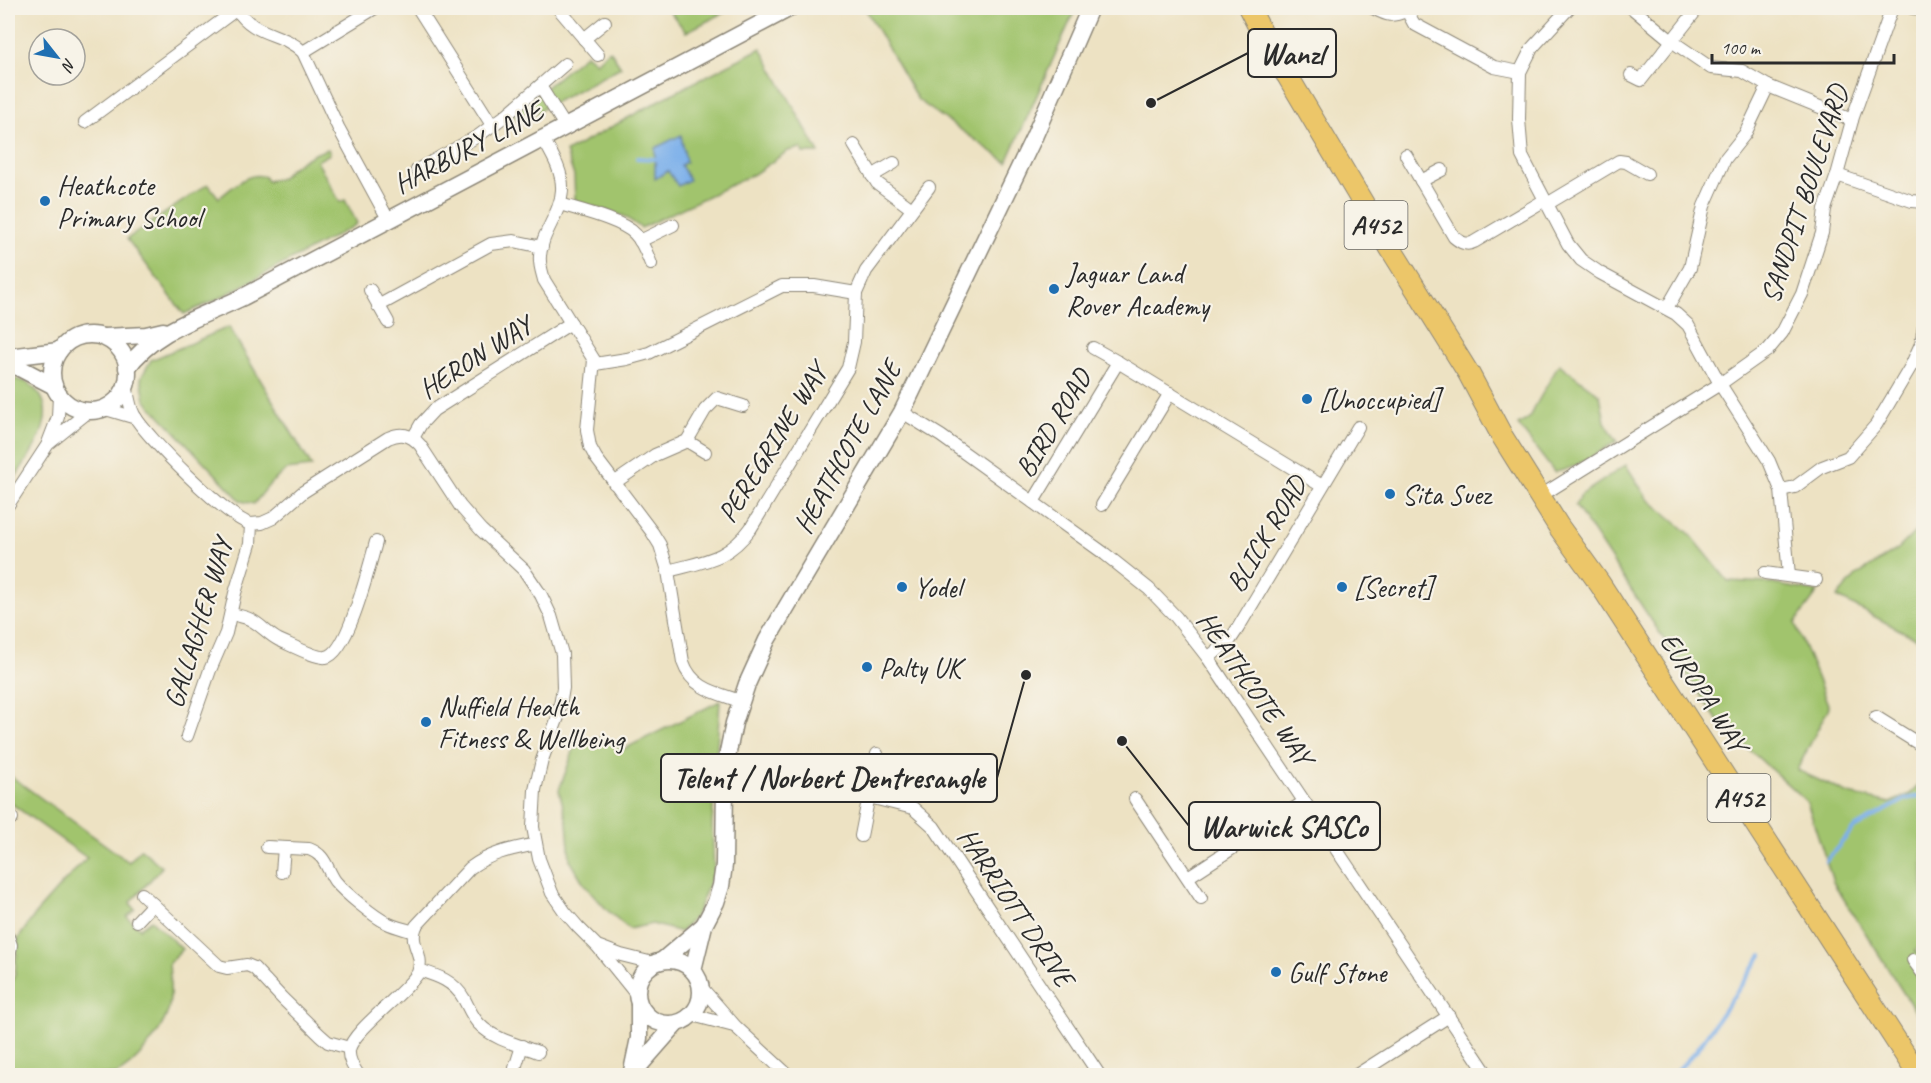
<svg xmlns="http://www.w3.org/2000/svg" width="1931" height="1083" viewBox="0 0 1931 1083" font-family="Caveat,sans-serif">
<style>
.green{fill:#a1c46d;stroke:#66784c;stroke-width:1.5}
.water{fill:#7db0ea;stroke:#546e8a;stroke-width:1.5}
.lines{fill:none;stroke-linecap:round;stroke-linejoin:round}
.stream{stroke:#7db0ea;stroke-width:4}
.minor-casing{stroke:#8c8677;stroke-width:14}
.tertiary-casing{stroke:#8c8677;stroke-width:19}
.trunk-casing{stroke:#8c8677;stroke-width:23}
.minor{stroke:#fff;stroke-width:12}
.tertiary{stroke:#fff;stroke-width:16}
.trunk{stroke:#ecc669;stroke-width:21}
.poi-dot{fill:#1f6fb2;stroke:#f7f3e8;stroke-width:2}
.labels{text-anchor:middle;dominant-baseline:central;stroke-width:4.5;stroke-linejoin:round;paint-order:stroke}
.shield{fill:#f7f3e8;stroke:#686764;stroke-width:1.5}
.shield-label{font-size:27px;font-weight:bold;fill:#2b2b2b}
.street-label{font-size:28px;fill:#2b2b2b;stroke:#f7f3e8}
.poi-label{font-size:28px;fill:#2b2b2b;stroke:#f7f3e8;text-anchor:start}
.leader{fill:none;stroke:#2b2b2b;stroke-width:2}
.callout-dot{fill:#2b2b2b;stroke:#f7f3e8;stroke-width:2}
.callout{fill:#f7f3e8;stroke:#2b2b2b;stroke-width:2}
.callout-label{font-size:30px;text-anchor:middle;font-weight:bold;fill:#2b2b2b}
</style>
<rect width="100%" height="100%" fill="#f7f3e8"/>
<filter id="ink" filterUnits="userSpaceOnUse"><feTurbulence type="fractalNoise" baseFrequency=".0167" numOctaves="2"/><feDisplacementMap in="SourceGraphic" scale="12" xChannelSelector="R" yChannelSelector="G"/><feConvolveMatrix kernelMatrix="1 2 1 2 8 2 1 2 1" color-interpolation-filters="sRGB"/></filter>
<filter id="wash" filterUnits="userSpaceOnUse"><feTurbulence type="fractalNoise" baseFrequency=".008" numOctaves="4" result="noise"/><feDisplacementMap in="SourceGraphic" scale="24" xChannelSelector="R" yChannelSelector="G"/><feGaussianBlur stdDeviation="1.35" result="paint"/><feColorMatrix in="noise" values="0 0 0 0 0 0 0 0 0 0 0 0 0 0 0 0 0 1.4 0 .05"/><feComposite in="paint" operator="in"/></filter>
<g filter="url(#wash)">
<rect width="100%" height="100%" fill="#ede2c3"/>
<!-- green -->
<g class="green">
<path d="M667 8H733L686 32Z"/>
<path d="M865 8H1076L1007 162 918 100Z"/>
<path d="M761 48 819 153H803L801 148 788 151 754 174 641 228 624 216 575 201 574 176 566 152 662 99Z"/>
<path d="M610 50 621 67 518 122 514 114 586 54 596 62Z"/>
<path d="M328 149 330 154 317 161 340 202 345 200 357 223 354 226 216 300 184 314 127 239 208 184 219 198C232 188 249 170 265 177L267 181 282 178C289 166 314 153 328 149Z"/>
<path d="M229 327 312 467 286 470 269 485 254 504 241 501 145 400 141 378 151 360Z"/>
<path d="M1559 364 1600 395 1605 422 1617 441C1597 453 1577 469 1554 472L1518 425 1528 419Z"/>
<path d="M8 377C13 379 20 380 26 382 32 385 36 390 40 395 59 423 23 464 8 488Z"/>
<path d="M1626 465 1647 498 1690 534 1728 581 1767 583 1818 592 1795 623 1829 707 1797 770 1849 794 1890 803 1910 794 1923 781V944L1915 950 1923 962V1024L1833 882 1807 802 1718 721 1575 505 1581 495Z"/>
<path d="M1923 524 1924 634 1919 640 1837 597 1856 576 1898 549Z"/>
<path d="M720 701 712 825 714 871 696 915 681 932 652 924 629 929 607 910 584 884 570 860 567 822 559 790 574 749 601 737 622 750Z"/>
<path d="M8 774 129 862 141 849 162 867 130 903 135 909 127 917 140 928 151 920 182 949 169 963C170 978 172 996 168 1011 161 1033 136 1065 115 1075H8V991L15 974 18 939 36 913 61 885 87 858 8 801Z"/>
</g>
<!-- water -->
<path class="water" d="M681 135 686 162 681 165 689 180 678 186 668 171 655 179V148Z"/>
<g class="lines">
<!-- stream -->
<g class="stream">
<path d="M637 158 655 159"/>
<path d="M1826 861 1854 828 1906 799 1924 795"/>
<path d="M1672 1076 1696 1051 1762 955"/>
</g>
</g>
</g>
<g filter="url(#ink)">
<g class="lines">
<defs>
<g id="minor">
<path d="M236 8C255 38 282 31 303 52L338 127 388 219"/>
<path d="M418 8 492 125"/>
<path d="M558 8 598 55"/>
<path d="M1373 8C1388 16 1391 17 1407 11"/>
<path d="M1408 8 1407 11 1414 24 1494 67 1520 72"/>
<path d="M1569 8 1532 48 1520 72 1519 119 1522 156 1568 244 1581 260 1600 273 1676 314 1688 325 1720 384 1769 461 1781 490 1789 575"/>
<path d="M1632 8 1673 42 1711 68 1742 71 1768 86 1852 120"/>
<path d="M1912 8 1924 9"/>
<path d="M584 39 605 22"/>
<path d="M303 52 375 8"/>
<path d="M1631 75 1641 80 1698 8"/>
<path d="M540 86 565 126"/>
<path d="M85 122 237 9"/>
<path d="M542 137C551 153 563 171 562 190 561 214 541 233 540 256 539 264 542 272 544 280L594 360 587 430 590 447 596 458 652 532 660 545 668 571 683 662C692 689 717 693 740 701"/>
<path d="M854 145 877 183 912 209"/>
<path d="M1406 155 1454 237C1460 242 1466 246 1474 242L1545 200"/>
<path d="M417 170 478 136 505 116 565 64"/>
<path d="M1837 175 1912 201 1924 202"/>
<path d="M872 176 894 163"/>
<path d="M1421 181 1442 170"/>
<path d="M560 204C579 210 622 220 635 234 643 242 647 254 651 264"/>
<path d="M1547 204 1619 161 1626 162 1647 174"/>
<path d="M640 241 673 225"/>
<path d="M370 290 388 322"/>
<path d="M856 293 866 271 929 187"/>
<path d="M378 306 491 244 514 241 542 247"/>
<path d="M1667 308 1690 268 1704 206 1725 159 1745 134 1768 86"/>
<path d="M1118 362 1322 486"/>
<path d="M595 364 627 359 649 353 782 286H814L856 293 854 342 848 368 751 528C728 560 705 561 668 571"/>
<path d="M126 384C128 394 129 406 134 415 146 437 228 519 251 524"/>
<path d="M99 409 109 410 136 418"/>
<path d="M902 412 941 436 1105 554 1149 589 1176 617 1208 658 1485 1071"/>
<path d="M413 438 421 424 434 410 571 323"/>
<path d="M687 441 705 452"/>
<path d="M48 443 58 417 59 396"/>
<path d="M614 483 655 455 687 441 705 410 717 398 743 406"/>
<path d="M1550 490 1720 384 1768 350 1782 333 1802 294 1822 233 1825 209 1837 175 1853 117 1892 8"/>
<path d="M1781 490 1795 487 1822 467 1848 457 1876 425 1911 366 1921 344 1924 326"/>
<path d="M1033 502 1118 362 1093 348"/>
<path d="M8 505 48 444 88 412"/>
<path d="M1102 505 1170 393"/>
<path d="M1765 573 1816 580"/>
<path d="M232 614C239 616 247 617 253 621 263 627 269 635 279 640 289 644 317 659 326 657 348 654 370 563 376 542"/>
<path d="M1208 658 1230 640 1238 628 1358 427"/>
<path d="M1876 717 1924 747"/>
<path d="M187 736 210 670 226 633 235 593 250 544 251 524 262 523 273 518 303 492 388 438C401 432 410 434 420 445L460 506 481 530 524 570 541 595 551 616 562 654 563 688 558 717 542 760 535 790 533 827 539 859 552 893 565 912 578 927 598 947 636 994"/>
<path d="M869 797 913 808 934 827 1100 1076"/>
<path d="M1135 799 1201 898"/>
<path d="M8 814 12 818"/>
<path d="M861 836 877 754"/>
<path d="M267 847 309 849C326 855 326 868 335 881 345 893 373 916 387 923 395 927 405 929 414 932"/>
<path d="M282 872 284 848"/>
<path d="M1188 877 1304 802"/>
<path d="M142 894 219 966 227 968 247 965 254 968 282 998 320 1035 328 1042 349 1048"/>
<path d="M137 921 153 904"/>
<path d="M8 937 11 945 8 964"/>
<path d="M600 947 621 955 653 963"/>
<path d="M1913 960 1924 975"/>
<path d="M419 970C438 976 454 981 464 999 469 1008 472 1017 479 1024 493 1039 518 1045 538 1052"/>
<path d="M701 987 736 1027 789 1076"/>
<path d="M692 1015 734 1026"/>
<path d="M515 1068 522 1046"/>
<path d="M359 1076C354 1068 348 1060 349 1050 353 1030 405 994 418 973 425 952 408 946 416 926L470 868C490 853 511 849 536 844"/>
<path d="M1355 1076 1449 1016"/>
</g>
<g id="tertiary">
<circle cx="90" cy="373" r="38"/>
<path d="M105 337 146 335 163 331"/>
<path d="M8 357 59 351"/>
<path d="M8 362 54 386"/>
<path d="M127 368C155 329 202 317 243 297L790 8"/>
<circle cx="669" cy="992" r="32"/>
<path d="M663 960 704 925"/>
<path d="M693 970 704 925 716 902 721 886 724 865 725 783 728 752 734 723 747 684 767 640 902 412 1034 137 1090 8"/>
<path d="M633 1073 676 1024"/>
<path d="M631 1076 639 1038V1005"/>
</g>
<path id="trunk" d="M1249 8 1275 58 1287 75 1379 230 1469 374 1502 436 1559 527 1600 584 1919 1076"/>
</defs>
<!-- minor casing -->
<use href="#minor" class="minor-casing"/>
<!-- tertiary casing -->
<use href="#tertiary" class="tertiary-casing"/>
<!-- trunk casing -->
<use href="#trunk" class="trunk-casing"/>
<!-- minor -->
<use href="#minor" class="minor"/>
<!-- tertiary -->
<use href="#tertiary" class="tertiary"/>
<!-- trunk -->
<use href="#trunk" class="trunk"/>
</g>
</g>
<!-- markers -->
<g class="poi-dot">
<circle cx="45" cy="201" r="6"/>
<circle cx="1054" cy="289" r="6"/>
<circle cx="1307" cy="399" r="6"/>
<circle cx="1390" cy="494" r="6"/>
<circle cx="902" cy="587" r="6"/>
<circle cx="1342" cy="587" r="6"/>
<circle cx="867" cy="667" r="6"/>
<circle cx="426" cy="722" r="6"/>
<circle cx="1276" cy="972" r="6"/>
</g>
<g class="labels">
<!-- shield labels -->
<g class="shield">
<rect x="1344.5" y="201" width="63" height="48" rx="4.5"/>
<rect x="1707.5" y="774" width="63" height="48" rx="4.5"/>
</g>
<g class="shield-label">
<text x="1376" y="225">A452</text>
<text x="1739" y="798">A452</text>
</g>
<!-- street labels -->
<g class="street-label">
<text transform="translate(468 147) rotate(-28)">HARBURY LANE</text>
<text transform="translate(1804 194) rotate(-72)">SANDPIT BOULEVARD</text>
<text transform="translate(475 357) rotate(-33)">HERON WAY</text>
<text transform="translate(1053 423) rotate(-59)">BIRD ROAD</text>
<text transform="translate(772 443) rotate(-58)">PEREGRINE WAY</text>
<text transform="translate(847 447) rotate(-61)">HEATHCOTE LANE</text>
<text transform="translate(1266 534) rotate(-59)">BLICK ROAD</text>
<text transform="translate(198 623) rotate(-73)">GALLAGHER WAY</text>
<text transform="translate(1255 688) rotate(55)">HEATHCOTE WAY</text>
<text transform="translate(1704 692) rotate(57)">EUROPA WAY</text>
<text transform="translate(1016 907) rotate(56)">HARRIOTT DRIVE</text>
</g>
<!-- poi labels -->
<g class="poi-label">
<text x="57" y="185">Heathcote<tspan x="57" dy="32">Primary School</tspan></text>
<text x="1066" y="273">Jaguar Land<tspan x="1066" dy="32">Rover Academy</tspan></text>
<text x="1319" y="399">[Unoccupied]</text>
<text x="1402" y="494">Sita Suez</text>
<text x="914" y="587">Yodel</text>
<text x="1354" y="587">[Secret]</text>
<text x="879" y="667">Palty UK</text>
<text x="438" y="706">Nuffield Health<tspan x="438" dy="32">Fitness &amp; Wellbeing</tspan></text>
<text x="1288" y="972">Gulf Stone</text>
</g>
</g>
<!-- callouts -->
<path class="leader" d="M1151 103L1248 53M1026 675L997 778M1122 741L1189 826"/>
<g class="callout-dot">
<circle cx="1151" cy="103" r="6"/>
<circle cx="1026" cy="675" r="6"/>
<circle cx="1122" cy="741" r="6"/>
</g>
<g class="callout">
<rect x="1248" y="29" width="88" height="48" rx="6"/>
<rect x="661" y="754" width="336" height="48" rx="6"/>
<rect x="1189" y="802" width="191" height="48" rx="6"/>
</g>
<g class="callout-label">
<text x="1292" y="64">Wanzl</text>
<text x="829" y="788">Telent / Norbert Dentresangle</text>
<text x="1284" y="837">Warwick SASCo</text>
</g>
<!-- margin -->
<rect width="1931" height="1083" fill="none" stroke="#f7f3e8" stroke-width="30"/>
<!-- north arrow -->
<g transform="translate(57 57) rotate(121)"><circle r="28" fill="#f7f3e8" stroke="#a5a39c" stroke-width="1.5"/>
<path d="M0-4.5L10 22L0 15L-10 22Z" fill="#1f6fb2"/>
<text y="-9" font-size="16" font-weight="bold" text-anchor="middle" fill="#2b2b2b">N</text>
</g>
<!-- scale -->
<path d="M1712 54v9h182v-9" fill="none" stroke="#2b2b2b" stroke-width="3"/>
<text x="1721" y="54" font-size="18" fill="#2b2b2b" stroke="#f7f3e8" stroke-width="4.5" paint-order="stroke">100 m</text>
</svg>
